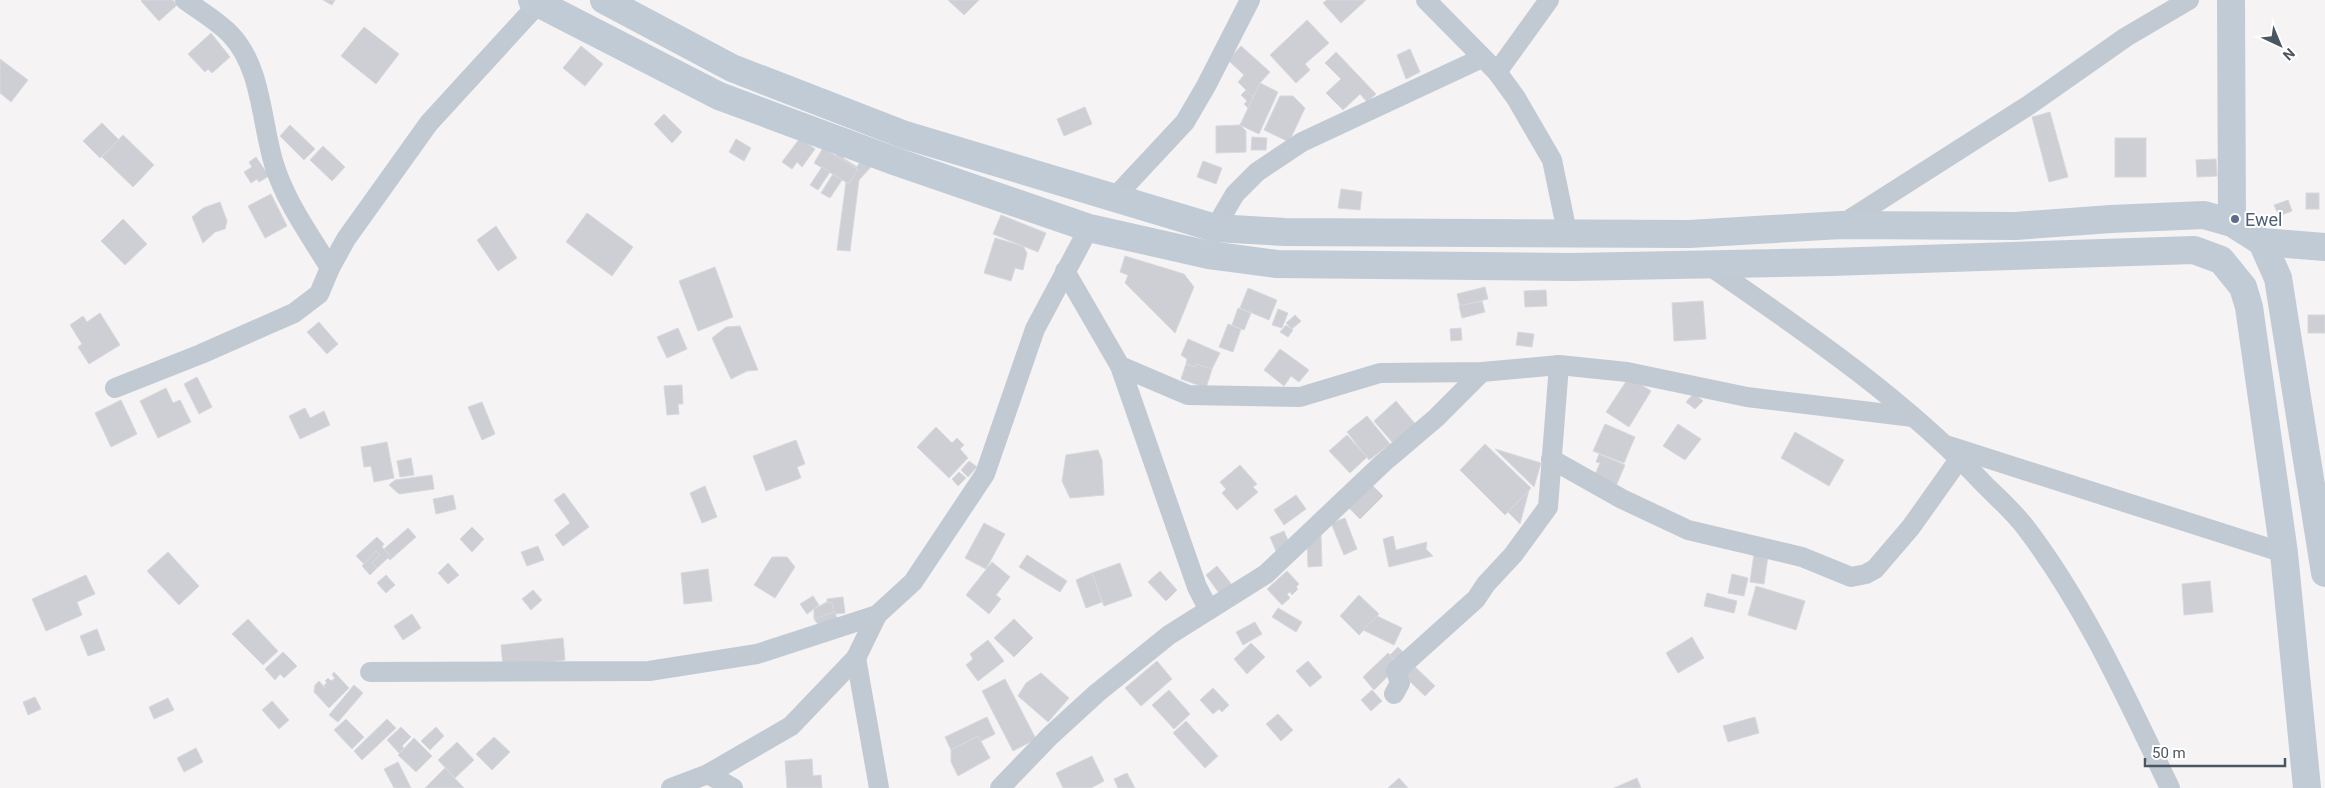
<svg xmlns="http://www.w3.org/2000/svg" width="2325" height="788" viewBox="0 0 2325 788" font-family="Roboto,sans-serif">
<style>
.building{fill:#cdcfd5;stroke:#d7d9de}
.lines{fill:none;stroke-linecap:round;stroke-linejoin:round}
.street{stroke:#c1cad2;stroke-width:20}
.secondary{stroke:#c1cbd6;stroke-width:28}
.service-dot{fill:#5c6f8a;stroke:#fff;stroke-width:2}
.labels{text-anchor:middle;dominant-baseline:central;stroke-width:4;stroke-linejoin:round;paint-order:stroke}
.service-label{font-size:18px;fill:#4e5e75;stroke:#fff;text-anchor:start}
</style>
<rect width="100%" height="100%" fill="#f5f3f3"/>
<!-- building -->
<g class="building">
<path d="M142 0H173L177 5 159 21 141 1Z"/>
<path d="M323 0H335L332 5Z"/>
<path d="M948 0H979L964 15Z"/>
<path d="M1327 0H1366L1341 23 1323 3Z"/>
<path d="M1307 20 1329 43 1305 64 1310 70 1296 83 1270 55Z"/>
<path d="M364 27 399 54 376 84 341 56Z"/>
<path d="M211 33 230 57 212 73 208 69 205 72 188 54Z"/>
<path d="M581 46 603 64 585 86 563 68Z"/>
<path d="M1241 46 1270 72 1260 83 1253 97 1238 82 1244 75 1228 60Z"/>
<path d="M1410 49 1420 72 1406 79 1397 55Z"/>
<path d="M1336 52 1376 94 1367 102 1360 94 1343 110 1326 93 1341 79 1325 63Z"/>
<path d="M0 59 28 80 11 102 0 93Z"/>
<path d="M1260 83 1278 92 1259 134 1240 125Z"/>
<path d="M1246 90 1253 97 1248 108 1244 104 1247 101 1241 95Z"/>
<path d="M1280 96H1293L1305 108 1289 142 1264 130Z"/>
<path d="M1085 107 1092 124 1064 136 1057 119Z"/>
<path d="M2050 112 2068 177 2049 182 2032 117Z"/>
<path d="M664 114 682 132 672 143 654 124Z"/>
<path d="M102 123 119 140 100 158 83 141Z"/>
<path d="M290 125 315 149 304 160 280 136Z"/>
<path d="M1240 125 1246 131V152L1216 153V126Z"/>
<path d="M123 135 154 165 133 187 102 157Z"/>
<path d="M1252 137 1267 138 1266 150H1251Z"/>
<path d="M800 138 815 149 802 167 797 162 792 169 782 162Z"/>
<rect x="2115" y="138" width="31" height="39"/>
<path d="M736 139 751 148 744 161 729 152Z"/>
<path d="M323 146 345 167 332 181 310 160Z"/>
<path d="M823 148 858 169 849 184 814 163Z"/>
<path d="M836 148 846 153 843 158 857 167 861 160 871 167 859 180 850 251 837 250 846 182 849 184 858 169 836 156Z"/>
<path d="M256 157 269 176 259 182 257 179 251 183 244 172 252 167 249 162Z"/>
<path d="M2216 159 2217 176 2197 177 2196 160Z"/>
<path d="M1203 161 1222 168 1216 184 1197 177Z"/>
<path d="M822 167 830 172 818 190 810 185Z"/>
<path d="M833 174 842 180 830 198 821 193Z"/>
<path d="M1341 189 1362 192 1360 210 1338 208Z"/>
<rect x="2306" y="193" width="13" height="16"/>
<path d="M271 194 287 226 265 238 248 206Z"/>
<path d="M2288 200 2292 211 2279 216 2274 205Z"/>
<path d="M220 202 227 221 225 229 215 232 203 243 192 217 203 208Z"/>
<path d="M587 213 633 247 612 276 566 242Z"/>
<path d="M1001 215 1046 233 1038 252 993 234Z"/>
<path d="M123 219 147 244 125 265 101 241Z"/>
<path d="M496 226 517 258 498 271 477 240Z"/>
<path d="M995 238 1023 246 1027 253 1023 270 1015 268 1011 281 984 273Z"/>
<path d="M1125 256 1184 274 1194 287 1175 333 1125 283 1128 275 1120 272Z"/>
<path d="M715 267 733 317 698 331 679 281Z"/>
<path d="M1485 287 1488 299 1460 306 1457 294Z"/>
<path d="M1248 288 1277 300 1269 320 1240 308Z"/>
<path d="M1546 290 1547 306 1525 307 1524 291Z"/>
<path d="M1482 301 1485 312 1462 318 1459 306Z"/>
<path d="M1703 301 1706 339 1674 341 1672 303Z"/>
<path d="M1238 308 1251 313 1244 330 1232 325Z"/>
<path d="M1278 309 1288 313 1282 328 1272 325Z"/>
<path d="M100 313 120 345 89 364 78 347 82 344 70 325 83 316 87 322Z"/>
<path d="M1295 315 1301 321 1292 329 1286 323Z"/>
<rect x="2308" y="315" width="17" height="18"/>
<path d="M319 322 338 344 327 354 307 332Z"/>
<path d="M1228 324 1241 329 1233 352 1219 347Z"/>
<path d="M1286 325 1293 330 1288 337 1280 332Z"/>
<path d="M740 326 758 370 747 371 731 379 712 338 726 327Z"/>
<path d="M678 328 687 349 667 358 657 337Z"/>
<path d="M1461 328 1462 340 1451 341 1450 329Z"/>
<path d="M1518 332 1534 334 1532 347 1516 345Z"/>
<path d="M1188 339 1220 353 1212 369 1196 364 1195 367 1186 364 1187 359 1181 355Z"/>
<path d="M1280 349 1309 370 1299 382 1291 376 1284 386 1264 370Z"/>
<path d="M1186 364 1195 367 1196 364 1212 369 1206 388 1181 379Z"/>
<path d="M197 377 212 407 199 414 184 384Z"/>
<path d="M1629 377 1651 391 1629 427 1606 412Z"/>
<path d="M682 385 683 404H678L679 414 667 415 664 386Z"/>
<path d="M166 388 173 403 180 400 191 422 158 438 140 401Z"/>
<path d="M1694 393 1703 401 1695 409 1686 402Z"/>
<path d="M121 400 137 434 111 447 95 413Z"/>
<path d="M1396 401 1417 426 1392 442 1374 421Z"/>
<path d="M482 402 495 434 482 440 468 407Z"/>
<path d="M305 408 310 418 324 411 330 425 300 439 289 416Z"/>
<path d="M1367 416 1390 444 1369 460 1347 432Z"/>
<path d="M1605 424 1635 437 1624 463 1593 451Z"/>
<path d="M1678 424 1701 439 1685 460 1663 446Z"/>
<path d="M936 427 952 443 957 438 964 445 960 449 968 458 949 478 917 447Z"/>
<path d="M1795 432 1844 460 1829 486 1781 458Z"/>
<path d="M1347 435 1367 457 1350 473 1329 451Z"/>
<path d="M796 440 805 464 797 467 801 478 766 491 753 456Z"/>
<path d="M387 442 394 478 374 482 371 466 364 467 361 447Z"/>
<path d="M1485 444 1531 488 1505 515 1460 470Z"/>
<path d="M1495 449 1541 463 1534 487Z"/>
<path d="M1098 450 1102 460 1104 495 1070 498 1062 481 1066 455Z"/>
<path d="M1599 454 1625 465 1616 486 1594 477 1600 463 1596 462Z"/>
<path d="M411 458 414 475 400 477 397 461Z"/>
<path d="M969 461 977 467 968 477 961 470Z"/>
<path d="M1240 465 1257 484 1253 487 1258 492 1237 510 1222 493 1226 489 1220 482Z"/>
<path d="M959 472 966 478 958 486 952 479Z"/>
<path d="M432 475 434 489 399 494 389 485 395 480Z"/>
<path d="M1368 481 1383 496 1360 519 1345 504Z"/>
<path d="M705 486 717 517 702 523 690 493Z"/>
<path d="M1529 490 1520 524 1508 512Z"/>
<path d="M564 493 589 527 563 546 555 535 570 523 554 500Z"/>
<path d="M453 495 456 509 436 514 433 499Z"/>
<path d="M1296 495 1306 509 1284 525 1274 510Z"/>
<path d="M1345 518 1357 549 1344 555 1331 523Z"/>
<path d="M984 523 1005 534 986 569 965 558Z"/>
<path d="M472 527 484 539 472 552 460 539Z"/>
<path d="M408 528 416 537 390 560 388 558 390 556 384 549Z"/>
<path d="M1284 531 1290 545 1276 551 1270 537Z"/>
<path d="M1307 535H1321L1322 566 1308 567Z"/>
<path d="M1393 536 1396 550 1427 542 1426 549 1433 556 1389 567 1383 539Z"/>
<path d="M377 537 384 544 382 547 390 556 377 568 372 563 380 555 376 551 364 564 356 556Z"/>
<path d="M538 546 544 560 527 566 521 552Z"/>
<path d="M376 551 380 555 372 563 377 568 370 575 362 566Z"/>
<path d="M168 552 199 586 179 605 147 571Z"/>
<path d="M1754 554 1768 556 1764 584 1750 582Z"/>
<path d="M1027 555 1067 581 1060 592 1019 567Z"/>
<path d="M772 557H787L795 567 775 598 754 585Z"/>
<path d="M992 562 1010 577 996 595 1001 599 989 614 966 595Z"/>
<path d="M448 563 459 575 448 584 438 573Z"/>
<path d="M1120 563 1132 596 1104 606 1092 573Z"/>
<path d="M1217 566 1236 590 1224 600 1206 575Z"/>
<path d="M708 569 712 601 684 604 681 573Z"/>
<path d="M1160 571 1177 590 1166 601 1148 582Z"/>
<path d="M1287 571 1299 584 1296 587 1298 589 1292 595 1290 592 1287 594 1290 598 1282 605 1267 589Z"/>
<path d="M1092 573 1102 602 1086 608 1076 580Z"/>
<path d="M1732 574 1748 578 1744 596 1728 593Z"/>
<path d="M86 575 95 594 77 602 82 615 46 631 32 599Z"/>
<path d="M386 575 395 585 386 593 377 583Z"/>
<path d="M2210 581 2213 612 2184 615 2182 584Z"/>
<path d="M1756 586 1805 601 1796 630 1748 615Z"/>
<path d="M533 590 542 600 531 610 522 599Z"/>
<path d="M1707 593 1737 601 1734 613 1704 606Z"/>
<path d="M1359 595 1379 614 1359 635 1340 616Z"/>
<path d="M813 596 819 605 807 614 800 604Z"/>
<path d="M843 597 845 613 835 614 838 619 823 631 814 619 834 612 832 603 827 602V599Z"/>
<path d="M827 602 832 603 834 612 814 619V609Z"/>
<path d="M1278 608 1302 622 1296 632 1272 617Z"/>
<path d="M412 614 421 628 403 640 394 626Z"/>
<path d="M1377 616 1402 628 1394 645 1363 630Z"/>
<path d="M248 619 278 651 263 665 232 634Z"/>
<path d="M1014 619 1033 638 1014 657 994 638Z"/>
<path d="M1255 622 1262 634 1243 645 1236 632Z"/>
<path d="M97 629 105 650 88 656 80 636Z"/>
<path d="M1692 637 1704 658 1678 673 1666 653Z"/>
<path d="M563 638 565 660 503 667 501 645Z"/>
<path d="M988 640 1004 661 978 681 966 665 973 659 970 654Z"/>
<path d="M1251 643 1265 657 1247 674 1234 659Z"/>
<path d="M1398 647 1406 655 1398 663 1390 655Z"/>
<path d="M283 652 297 666 284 678 280 674 275 680 265 669Z"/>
<path d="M1388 653 1399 665 1374 690 1363 677Z"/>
<path d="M1157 661 1172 679 1141 706 1125 688Z"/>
<path d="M1308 661 1322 677 1310 687 1296 671Z"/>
<path d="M1410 662 1435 686 1425 696 1400 672Z"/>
<path d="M334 672 349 688 329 708 314 692 315 685 319 681 325 688 324 685 327 683 325 681 328 678 331 681 335 678 332 675Z"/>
<path d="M1041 673 1069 698 1048 722 1018 696 1026 683Z"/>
<path d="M1005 679 1036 739 1013 751 982 691Z"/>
<path d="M354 685 363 693 338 722 329 715Z"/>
<path d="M1213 688 1229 705 1222 712 1219 709 1213 714 1200 700Z"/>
<path d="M1169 690 1190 714 1174 729 1152 705Z"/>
<path d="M1372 690 1382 701 1371 711 1361 700Z"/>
<path d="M35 697 41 709 28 715 23 702Z"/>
<path d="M168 698 174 710 154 719 149 707Z"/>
<path d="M272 701 289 720 279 729 262 710Z"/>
<path d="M1278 714 1293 730 1281 741 1266 724Z"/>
<path d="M987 717 995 734 981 741 978 736 951 750 945 737Z"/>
<path d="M1755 717 1759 733 1728 742 1723 726Z"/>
<path d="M346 719 364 737 352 749 334 730Z"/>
<path d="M387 719 396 728 362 760 354 751Z"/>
<path d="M1186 721 1218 756 1205 768 1173 733Z"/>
<path d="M401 727 411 737 402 746 404 748 399 753 387 740Z"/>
<path d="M436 727 444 736 430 750 421 741Z"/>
<path d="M978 736 990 758 958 776 951 762V750Z"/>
<path d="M494 737 510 752 492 770 476 754Z"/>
<path d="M414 738 432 756 416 772 398 755Z"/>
<path d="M457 742 474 760 455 778 438 760Z"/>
<path d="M196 748 203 762 184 772 177 758Z"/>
<path d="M1092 756 1104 781 1091 788H1063L1056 773Z"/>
<path d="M812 759 813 776 821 775 822 788H787L785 761Z"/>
<path d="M398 762 411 788H394L384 769Z"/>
<path d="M445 768 464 788H425Z"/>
<path d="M1127 773 1135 788H1118L1114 779Z"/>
<path d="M1399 778 1408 788H1388Z"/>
<path d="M1637 778 1641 788H1614Z"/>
</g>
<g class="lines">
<!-- street -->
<g class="street">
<path d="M185 0C200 11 218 21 231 35 262 68 261 122 274 164 285 201 310 235 330 268"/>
<path d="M1426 0 1497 72 1516 98 1552 160 1567 232"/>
<path d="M1497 72 1549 0"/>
<path d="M1114 198 1185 122 1206 86 1250 0"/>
<path d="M1841 225 2029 105 2126 37 2189 0"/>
<path d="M1215 228 1235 194 1257 172 1302 142 1482 58"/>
<path d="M1707 264C1804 331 1903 398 1984 484 1998 498 2014 512 2026 528 2086 607 2127 699 2170 788"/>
<path d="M1065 271 1120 366 1197 587 1209 610"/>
<path d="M1120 366 1188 395 1300 397 1380 373 1482 372 1559 365 1627 372 1747 397 1913 417"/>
<path d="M115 388 201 354 294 313 319 294 330 268 346 239 429 123 539 3"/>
<path d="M1949 446 2284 553"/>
<path d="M1551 459 1622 499 1688 530 1802 557 1851 577 1866 574 1875 569 1911 527 1960 458"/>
<path d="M856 658 879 788"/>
<path d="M370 672 649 671 757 654 877 615"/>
<path d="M1394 694 1400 683 1396 671 1476 599 1486 584 1513 555 1548 507 1559 365"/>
<path d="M708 774 733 788"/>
<path d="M671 788 708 774 791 726 856 658 877 615 913 582 985 474 1035 329 1089 228"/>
<path d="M1000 788 1050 736 1097 693 1169 635 1266 574 1383 463 1436 418 1482 372"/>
</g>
<!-- secondary -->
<g class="secondary">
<path d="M532 0 719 96 897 162 1089 228 1209 255 1277 264 1571 267 1831 262 2194 250 2221 260 2243 287 2249 307 2284 553 2307 788"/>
<path d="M604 0 732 68 905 135 1215 228 1285 232 1689 234 1841 225 2015 226 2111 219 2204 215 2232 223 2262 242 2278 278 2325 573"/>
<path d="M2231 0 2232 223"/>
<path d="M2262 242 2325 247"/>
</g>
</g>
<!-- markers -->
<circle class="service-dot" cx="2235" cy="219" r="5"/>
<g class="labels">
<!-- service labels -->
<g class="service-label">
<text x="2245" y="219">Ewel</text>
</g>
</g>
<!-- north arrow -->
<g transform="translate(2280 45) rotate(136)" stroke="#ffffff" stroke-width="4" paint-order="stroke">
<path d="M0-4L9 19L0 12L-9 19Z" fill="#4a5661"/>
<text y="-8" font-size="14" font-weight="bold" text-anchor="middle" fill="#4a5661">N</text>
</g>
<!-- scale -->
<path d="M2145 758v8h140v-8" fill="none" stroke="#4a5661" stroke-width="2.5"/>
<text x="2152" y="758" font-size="15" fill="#4a5661" stroke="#ffffff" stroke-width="4" paint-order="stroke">50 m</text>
</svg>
